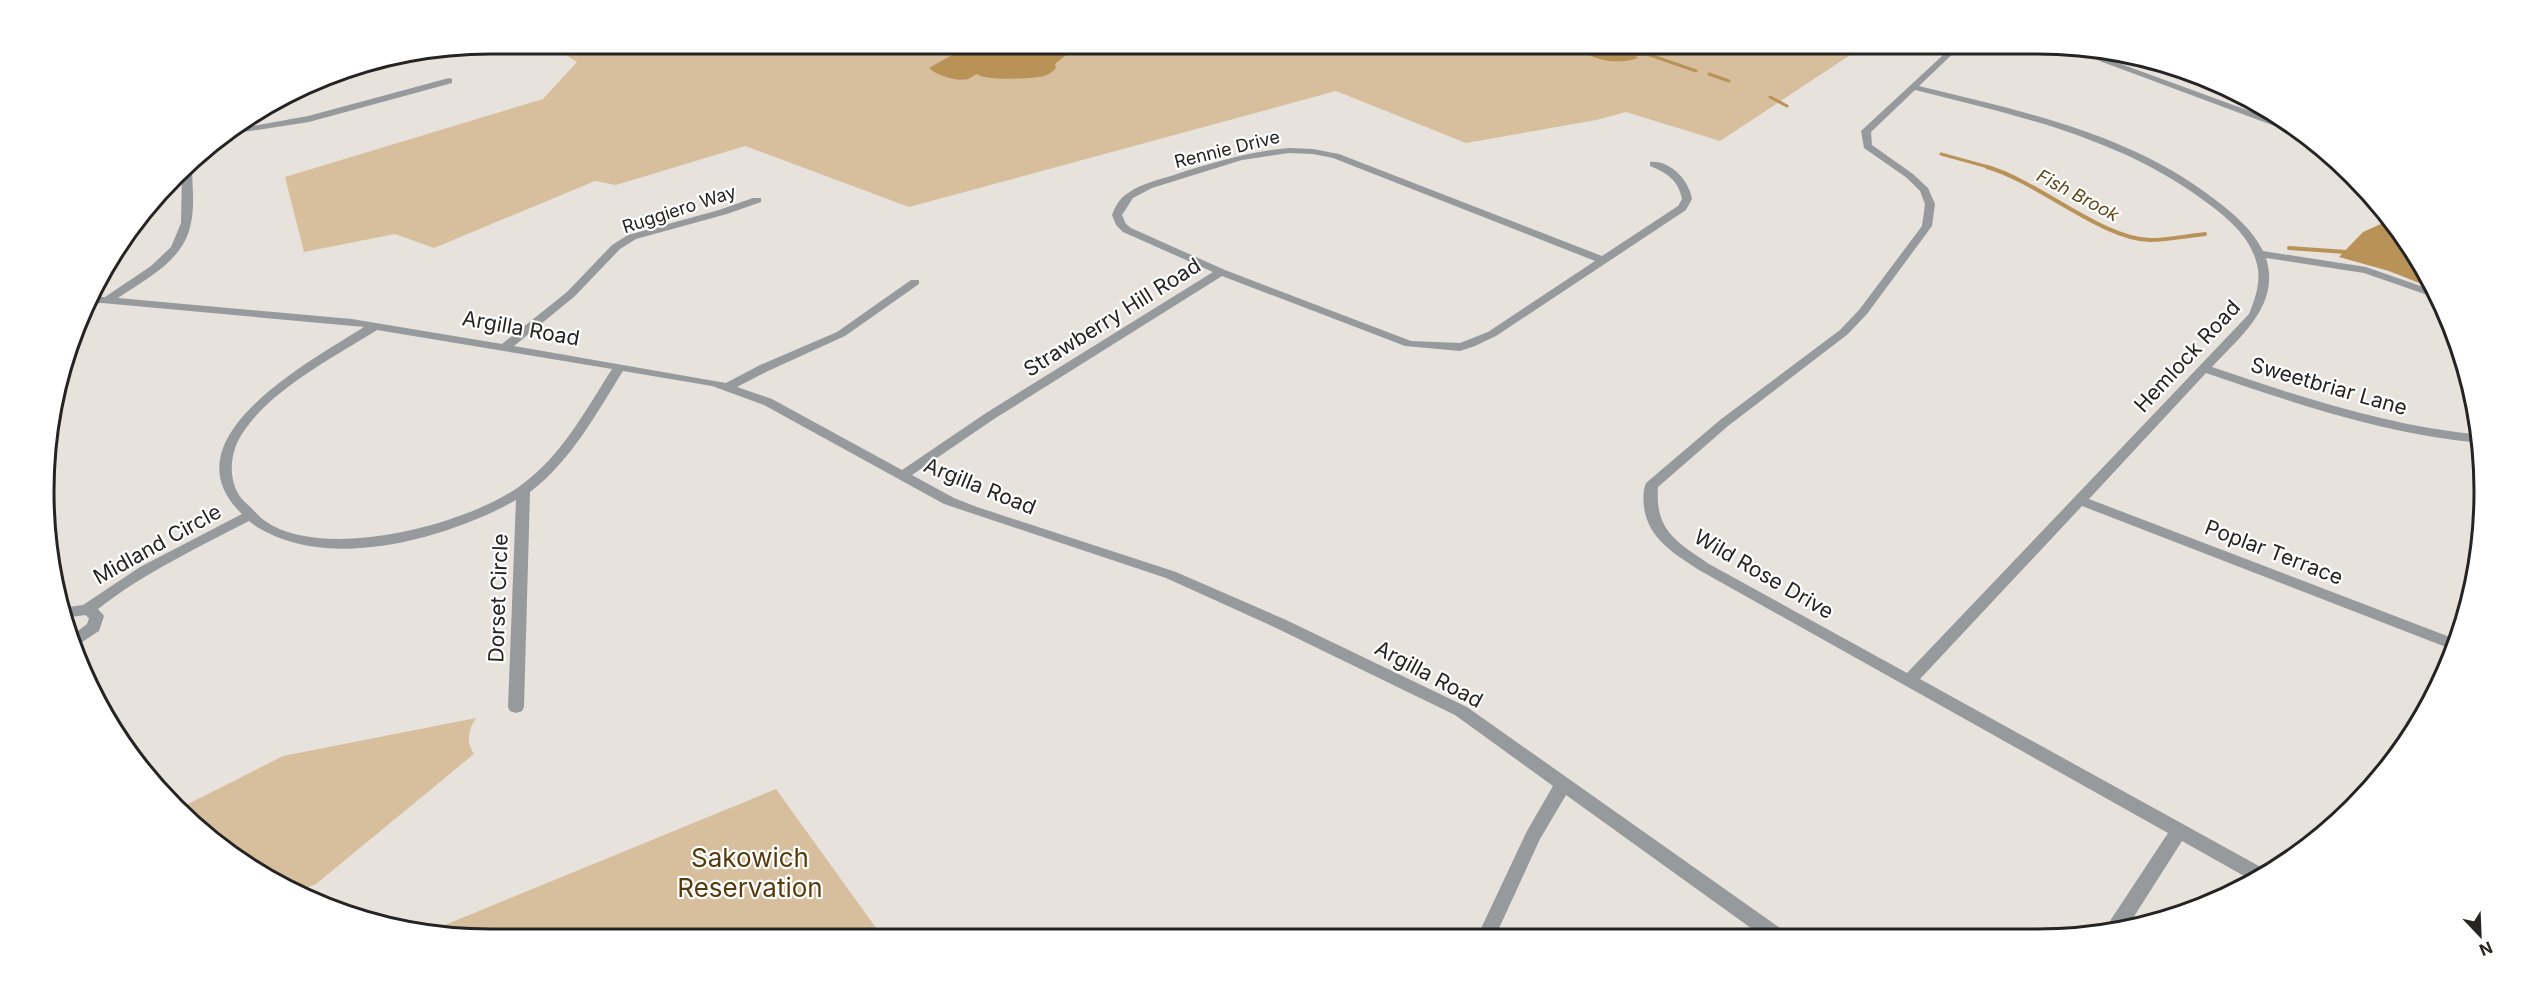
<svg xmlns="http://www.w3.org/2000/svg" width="2528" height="983" viewBox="0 0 2528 983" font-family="Inter,sans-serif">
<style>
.green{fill:#d7bf9d}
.water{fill:#b99258}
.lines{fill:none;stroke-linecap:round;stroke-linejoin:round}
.stream-far1{stroke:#b99258;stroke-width:3}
.stream{stroke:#b99258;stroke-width:4}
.street{fill:#979a9c;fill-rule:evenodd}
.labels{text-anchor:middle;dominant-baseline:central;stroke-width:4.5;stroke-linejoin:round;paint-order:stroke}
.far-street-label{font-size:18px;fill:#262422;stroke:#fff}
.far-water-label{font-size:18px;font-style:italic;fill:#614619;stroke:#fff}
.street-label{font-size:21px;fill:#262422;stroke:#fff}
.near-park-label{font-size:26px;fill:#563b0c;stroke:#fff}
.rim{fill:none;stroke:#262422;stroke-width:3}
</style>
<rect width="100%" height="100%" fill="#e7e2dc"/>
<!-- green -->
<g class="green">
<path d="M550 44H1867L1720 141 1626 112 1596 120 1466 143 1336 91 909 207 745 146 616 185 595 181 434 248 395 234 304 252 285 177 543 99 577 62Z"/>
<path d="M476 718C468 730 466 742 474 754L316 884 293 893 219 847 182 807 283 756Z"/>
<path d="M776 789 884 939H492L430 931Z"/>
</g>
<!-- water -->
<g class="water">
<path d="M994 44H1038L1064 50 1066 55 1055 64 1056 68C1052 72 1050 74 1044 76 1032 79 985 81 977 74 974 75 971 78 968 79 958 82 935 75 929 68L961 50Z"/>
<path d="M1580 44H1633L1635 56 1638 58C1619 65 1592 61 1577 47Z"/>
<path d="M2383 223 2393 224 2425 268 2434 289 2389 271 2339 257 2363 232Z"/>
</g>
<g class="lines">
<!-- stream-far1 -->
<g class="stream-far1">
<path d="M1630 55 1647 54 1696 71"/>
<path d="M1709 74 1729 81"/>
<path d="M1770 97 1787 106"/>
<path d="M1941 154 1992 168"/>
</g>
<!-- stream -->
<g class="stream">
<path d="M1987 167C2038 181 2101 239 2150 240 2168 240 2187 236 2205 234"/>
<path d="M2289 248 2346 252"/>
</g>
<!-- street -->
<g class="street">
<path d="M1955 44H1963L1919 86C2021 111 2128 133 2213 198 2233 213 2252 229 2263 251L2366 267 2435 291 2439 299 2364 273 2266 258C2281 305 2240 337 2212 367 2300 397 2387 426 2481 435V443C2385 434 2297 404 2206 373L2089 499 2455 639 2451 649 2082 506 1920 679 2268 871 2253 881 2182 841 2128 926 2107 932 2108 924 2168 833 1699 570C1675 554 1648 539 1644 507 1643 499 1643 490 1646 483L1720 420 1840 330 1859 310 1922 226 1925 204 1920 191 1907 178 1864 148 1861 131ZM1915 90C2019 116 2124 139 2210 205 2229 219 2250 238 2256 261 2262 278 2256 297 2249 314L1907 673 1709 564C1676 541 1655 531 1658 487L1728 426 1848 334 1867 314 1932 226 1935 204 1928 188 1913 174 1872 145 1871 132Z"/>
<path d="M2062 47 2080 49 2296 128 2310 137H2304Z"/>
<path d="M449 78 452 79V83L309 122 224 135 231 130 308 116Z"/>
<path d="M1289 148 1313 149 1339 154 1602 256 1678 206 1682 199C1679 181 1666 172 1650 166V162C1670 160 1689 180 1692 199L1686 210 1496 336 1475 346 1460 351 1405 346 1222 276 994 419 912 475 954 498 977 507 1176 572 1284 619 1467 707 1783 930 1785 936H1762L1566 795 1540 839 1495 937H1477L1527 831 1553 786 1455 715 1274 627 1166 578 944 504 764 405 712 386 623 371C596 414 571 461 530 492L524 707 522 711 516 713 510 711 508 707 516 500C452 536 348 566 277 537 267 532 258 529 249 521 197 548 144 573 98 609L104 616 99 631 73 648 70 637 87 624 89 618 85 615 64 618 61 608 83 605 140 567 242 514C163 439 311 361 364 327L102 303 87 304 90 297H105L151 266 171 247 181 223 182 172 189 164 192 166C192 184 195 204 191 223 184 261 147 278 118 298L352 319 502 344 567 292 612 245 628 235 719 210 753 198H761V202L727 214 636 239 620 249 575 296 514 346 726 383 760 365 837 332 911 280H919V284L845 336 768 371 737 387 772 399 902 470 986 413 1213 272 1123 232 1116 225 1112 215C1115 206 1120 198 1128 193 1141 184 1157 180 1171 176 1210 163 1248 152 1289 148ZM1289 153 1313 154 1333 158 1595 261 1488 332 1460 343 1411 341 1225 270 1131 228 1126 224 1122 215 1133 198 1152 188 1242 160ZM377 330 612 369C585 411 561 457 520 486 466 525 324 562 265 521 258 516 252 508 245 502 228 486 229 458 239 439 265 392 333 358 377 330Z"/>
</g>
</g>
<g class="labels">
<!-- far-street labels -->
<g class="far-street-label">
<text transform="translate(1227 149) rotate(-14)">Rennie Drive</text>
<text transform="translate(679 209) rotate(-18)">Ruggiero Way</text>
</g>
<!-- far-water labels -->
<g class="far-water-label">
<text transform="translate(2078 195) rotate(28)">Fish Brook</text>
</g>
<!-- street labels -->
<g class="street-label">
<text transform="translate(1112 317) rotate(-32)">Strawberry Hill Road</text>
<text transform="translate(521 328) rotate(10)">Argilla Road</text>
<text transform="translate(2187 356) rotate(-47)">Hemlock Road</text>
<text transform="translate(2329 386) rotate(16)">Sweetbriar Lane</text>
<text transform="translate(980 486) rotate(22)">Argilla Road</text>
<text transform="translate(157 544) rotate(-29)">Midland Circle</text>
<text transform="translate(2274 552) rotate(21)">Poplar Terrace</text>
<text transform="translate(1764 574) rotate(30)">Wild Rose Drive</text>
<text transform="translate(498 598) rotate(-88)">Dorset Circle</text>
<text transform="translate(1429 674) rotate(28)">Argilla Road</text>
</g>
<!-- near-park labels -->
<g class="near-park-label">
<text x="750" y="857">Sakowich<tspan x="750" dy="30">Reservation</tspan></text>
</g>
</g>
<!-- crop -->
<path d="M0 0H2528V983H0ZM491 54H2037A437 437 0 0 1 2474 491V492A437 437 0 0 1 2037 929H491A437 437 0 0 1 54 492V491A437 437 0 0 1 491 54Z" fill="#fff" fill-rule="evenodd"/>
<path class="rim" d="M491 54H2037A437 437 0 0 1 2474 491V492A437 437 0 0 1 2037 929H491A437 437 0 0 1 54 492V491A437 437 0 0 1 491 54Z"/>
<!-- north arrow -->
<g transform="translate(2480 935) rotate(157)" stroke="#ffffff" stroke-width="4.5" paint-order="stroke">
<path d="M0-4.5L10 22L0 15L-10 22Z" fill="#262422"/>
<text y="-9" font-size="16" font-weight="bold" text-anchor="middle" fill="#262422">N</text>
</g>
</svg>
